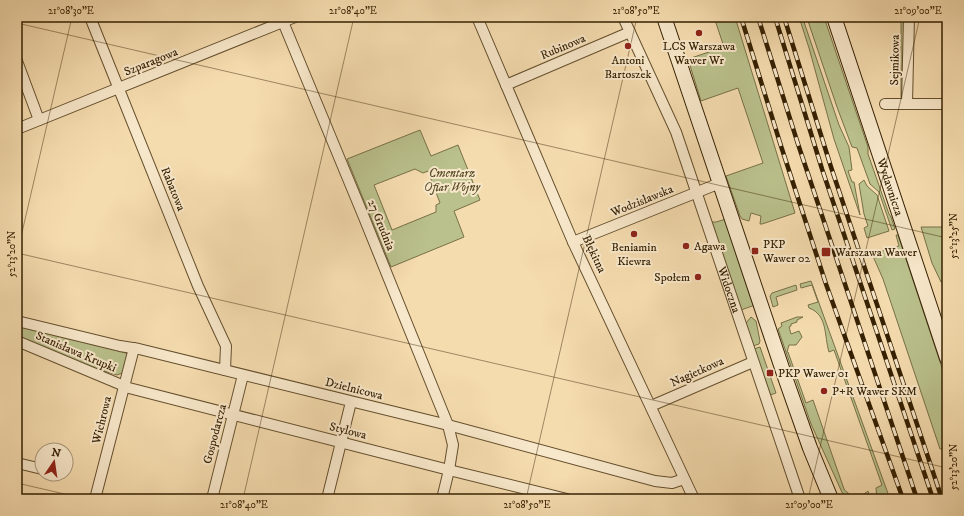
<svg xmlns="http://www.w3.org/2000/svg" width="964" height="516" viewBox="0 0 964 516" font-family="'IM FELL DW Pica',serif">
<style>
.green{fill:#bac18c;stroke:#787047;fill-rule:evenodd}
.lines{fill:none;stroke-linecap:round;stroke-linejoin:round}
.minor-casing{stroke:#654f2d;stroke-width:12}
.secondary-casing{stroke:#352002;stroke-width:16}
.minor{stroke:#f8e8cb;stroke-width:10}
.secondary{stroke:#f8e8cb;stroke-width:14}
.rail-casing{stroke:#352002;stroke-width:4.5}
.rail{stroke:#f8e8cb;stroke-width:3;stroke-dasharray:9;stroke-linecap:butt}
.ticks{fill:none;stroke:#352002;stroke-width:1;stroke-opacity:0.45}
.poi-dot{fill:#8f2418;stroke:#f8e8cb;stroke-width:1.5}
.labels{text-anchor:middle;dominant-baseline:central;stroke-width:4;stroke-linejoin:round;paint-order:stroke}
.poi-label{font-size:12px;fill:#352002;stroke:#f8e8cb;text-anchor:start}
.street-label{font-size:12px;fill:#352002;stroke:#f8e8cb}
.park-label{font-size:12px;font-style:italic;fill:#5d502b;stroke:#f8e8cb}
.neatline{fill:none;stroke:#352002;stroke-width:1.5}
.ticks-label{font-size:10px;text-anchor:middle;fill:#352002}
</style>
<rect width="100%" height="100%" fill="#f5dcaf"/>
<filter id="stains"><feTurbulence type="fractalNoise" baseFrequency=".005" numOctaves="4"/><feColorMatrix values="0 0 0 0 .2 0 0 0 0 .09 0 0 0 0 .02 0 0 0 .5 -.17"/></filter>
<radialGradient id="worn" r=".72"><stop offset=".6" stop-color="#630" stop-opacity="0"/><stop offset="1" stop-color="#630" stop-opacity=".3"/></radialGradient>
<!-- green -->
<g class="green">
<path d="M714 17H735L795 213 762 224H760L761 216 751 213 749 221 742 219 740 216 726 176 763 163 738 88 701 101 688 59 724 47Z"/>
<path d="M799 17H805L804 22 839 125 849 147 852 170 848 171 852 182H854L860 215 834 139 809 48Z"/>
<path d="M808 17H824L868 147V154L889 214 891 217 895 229 892 230 879 192 870 184 857 148 852 147 837 107 808 21Z"/>
<path d="M901 17H904L903 97H901Z"/>
<path d="M420 130 431 156 458 145 480 200 454 211 464 237 391 267 347 159ZM415 169 423 173 428 171 440 203 436 205V212L392 230 374 185Z"/>
<path d="M864 180 867 186 877 195 889 231 867 238 864 228 868 226 864 214 859 184Z"/>
<path d="M726 219 755 305 741 310 712 222H716Z"/>
<path d="M921 227H947V280L941 282 932 263Z"/>
<path d="M896 235H898L947 383V449H940L883 279 872 254 899 246Z"/>
<path d="M811 281 890 499H877L876 488 882 485 834 350 829 352C824 336 828 315 809 308L808 305 818 302 812 285 801 288 800 284Z"/>
<path d="M796 285 797 290 776 297 778 305 773 307 770 296 772 293Z"/>
<path d="M751 317 756 321 760 341 759 344 753 346 746 323Z"/>
<path d="M797 317H803L797 320V322L791 324V326L789 327 791 334 799 331 802 337 796 345H789L787 352H788L806 403 813 400 844 489C851 498 860 498 868 491L870 499H845L811 424 778 329 782 326 781 323Z"/>
<path d="M17 326 83 341 126 353 128 355 125 372 117 375 88 366 17 337Z"/>
<path d="M760 347 776 393 770 395 754 349Z"/>
</g>
<g class="lines">
<defs>
<g id="minor">
<path d="M90 17 198 286 226 346 225 370"/>
<path d="M281 17 363 215 448 425 453 445 449 470 442 499"/>
<path d="M477 17 573 242 694 499"/>
<path id="s1" d="M623 17 676 132 800 499"/>
<path d="M17 61 39 120"/>
<path d="M506 85 630 32"/>
<path d="M907 103 909 17"/>
<path d="M885 104H947"/>
<path d="M17 129 295 17"/>
<path d="M573 242 720 183"/>
<path d="M17 321 120 346 139 349 448 425 655 481 672 483 684 479"/>
<path d="M17 341 129 388 449 470 567 499"/>
<path d="M651 406 753 362"/>
<path d="M17 463 42 469"/>
<path d="M95 499 134 348"/>
<path d="M212 499 243 375"/>
<path d="M327 499 351 402"/>
</g>
<g id="secondary">
<path d="M664 17 786 380 810 448 831 499"/>
<path id="s2" d="M834 17 947 358"/>
</g>
</defs>
<!-- minor casing -->
<use href="#minor" class="minor-casing"/>
<!-- secondary casing -->
<use href="#secondary" class="secondary-casing"/>
<!-- minor -->
<use href="#minor" class="minor"/>
<!-- secondary -->
<use href="#secondary" class="secondary"/>
<defs>
<g id="rail">
<path d="M741 17 781 146 826 284 903 499"/>
<path d="M758 17 798 144 917 499"/>
<path d="M775 17 822 169 933 499"/>
<path d="M784 17 831 167 942 499"/>
</g>
</defs>
<!-- rail casing -->
<use href="#rail" class="rail-casing"/>
<!-- rail -->
<use href="#rail" class="rail"/>
</g>
<!-- ticks -->
<path class="ticks" d="M17 23 947 238M17 253 947 468M17 254 72 17M17 483 86 499M243 499 354 17M526 499 637 17M808 499 920 17"/>
<!-- markers -->
<g class="poi-dot">
<circle cx="699" cy="33" r="4"/>
<circle cx="628" cy="46" r="4"/>
<circle cx="634" cy="234" r="4"/>
<circle cx="686" cy="246" r="4"/>
<rect x="751" y="247" width="8" height="8" rx="2"/>
<rect x="821" y="247" width="10" height="10" rx="2"/>
<circle cx="698" cy="277" r="4"/>
<rect x="766" y="369" width="8" height="8" rx="2"/>
<circle cx="824" cy="391" r="4"/>
</g>
<g class="labels">
<!-- poi labels -->
<g class="poi-label">
<text x="699" y="46" text-anchor="middle">LCS Warszawa<tspan x="699" dy="14">Wawer Wr</tspan></text>
<text x="628" y="60" text-anchor="middle">Antoni<tspan x="628" dy="14">Bartoszek</tspan></text>
<text x="763" y="244">PKP<tspan x="763" dy="14">Wawer 02</tspan></text>
<text x="694" y="246">Agawa</text>
<text x="634" y="247" text-anchor="middle">Beniamin<tspan x="634" dy="14">Kiewra</tspan></text>
<text x="835" y="252">Warszawa Wawer</text>
<text x="690" y="277" text-anchor="end">Społem</text>
<text x="778" y="373">PKP Wawer 01</text>
<text x="832" y="391">P+R Wawer SKM</text>
</g>
<!-- street labels -->
<g class="street-label">
<text transform="translate(563 47) rotate(-23)">Rubinowa</text>
<text transform="translate(895 60) rotate(-89)">Sejmikowa</text>
<text transform="translate(151 62) rotate(-22)">Szparagowa</text>
<text stroke="none"><textPath href="#s2" startOffset="179">Wydawnicza</textPath></text>
<text transform="translate(173 189) rotate(68)">Rabatowa</text>
<text transform="translate(642 201) rotate(-22)">Wodzisławska</text>
<text transform="translate(381 225) rotate(68)">27 Grudnia</text>
<text transform="translate(594 254) rotate(65)">Błękitna</text>
<text stroke="none"><textPath href="#s1" startOffset="293">Widoczna</textPath></text>
<text transform="translate(76 352) rotate(23)">Stanisława Krupki</text>
<text transform="translate(697 372) rotate(-24)">Nagietkowa</text>
<text transform="translate(354 389) rotate(14)">Dzielnicowa</text>
<text transform="translate(102 420) rotate(-76)">Wichrowa</text>
<text transform="translate(348 431) rotate(14)">Stylowa</text>
<text transform="translate(215 434) rotate(-75)">Gospodarcza</text>
</g>
<!-- park labels -->
<g class="park-label">
<text x="452" y="173">Cmentarz<tspan x="452" dy="14">Ofiar Wojny</tspan></text>
</g>
</g>
<!-- margin -->
<rect width="964" height="516" fill="none" stroke="#f5dcaf" stroke-width="44"/>
<!-- north arrow -->
<g transform="translate(54 462) rotate(13)"><circle r="19" fill="#f8e8cb" stroke="#aa987b"/>
<path d="M0-3L7 15L0 10L-7 15Z" fill="#8f2418"/>
<text y="-6" font-size="11" font-weight="bold" text-anchor="middle" fill="#352002">N</text>
</g>
<rect x="22" y="22" width="920" height="472" class="neatline"/>
<g class="ticks-label">
<text x="71" y="14">21°08'30"E</text>
<text x="353" y="14">21°08'40"E</text>
<text x="636" y="14">21°08'50"E</text>
<text x="918" y="14">21°09'00"E</text>
<text transform="translate(953 236) rotate(-90)" y="4">52°13'25"N</text>
<text transform="translate(11 254) rotate(-90)" y="4">52°13'20"N</text>
<text transform="translate(953 467) rotate(-90)" y="4">52°13'20"N</text>
<text x="244" y="508">21°08'40"E</text>
<text x="527" y="508">21°08'50"E</text>
<text x="809" y="508">21°09'00"E</text>
</g>
<rect width="100%" height="100%" filter="url(#stains)"/>
<rect width="100%" height="100%" fill="url(#worn)"/>
</svg>
